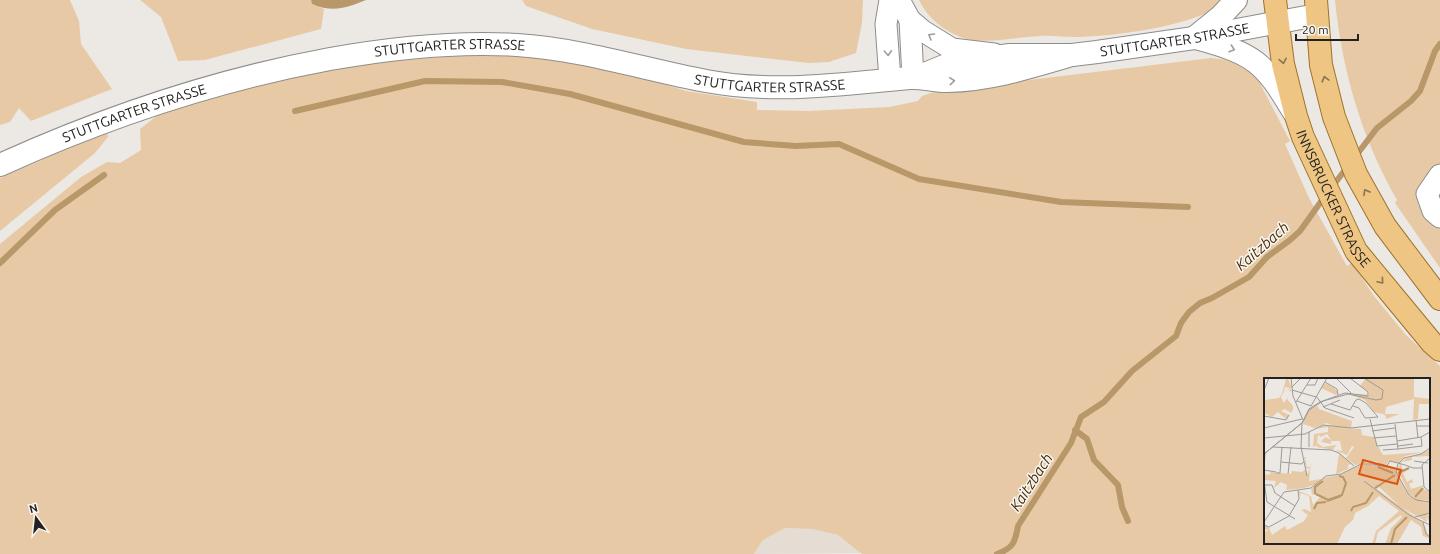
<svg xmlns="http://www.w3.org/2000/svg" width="1440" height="554" viewBox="0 0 1440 554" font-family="Ubuntu,sans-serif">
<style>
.built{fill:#e5ddd3}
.green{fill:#e7caa5;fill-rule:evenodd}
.water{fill:#b89769}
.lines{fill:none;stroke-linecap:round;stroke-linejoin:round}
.stream{stroke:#b89769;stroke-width:6}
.street-casing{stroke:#8f8c89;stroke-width:23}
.secondary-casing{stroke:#8f8c89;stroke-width:24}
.primary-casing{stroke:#9f7329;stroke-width:24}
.street{stroke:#fff;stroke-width:21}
.secondary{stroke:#fff;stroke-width:22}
.primary{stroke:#eec582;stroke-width:22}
.oneway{stroke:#9c9c9b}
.oneway2{stroke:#887451}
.labels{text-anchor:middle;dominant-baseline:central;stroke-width:3;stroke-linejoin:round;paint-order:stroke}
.street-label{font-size:14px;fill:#232220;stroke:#f9f6f2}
.water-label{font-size:15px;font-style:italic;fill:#48300a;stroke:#f9f6f2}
.inset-river{fill:none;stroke:#b89769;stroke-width:2}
.inset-road{fill:none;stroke:#9c9996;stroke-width:1}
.view{fill:#de560d;fill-opacity:0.15;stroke:#de560d;stroke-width:2}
.inset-edge{fill:none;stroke:#232220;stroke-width:2}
</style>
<rect width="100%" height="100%" fill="#ece9e5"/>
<!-- built -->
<path class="built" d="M785 528 812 529 838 535 863 553 754 554 763 540Z"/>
<!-- green -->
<g class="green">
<path d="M0 0H70L79 21 81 44 112 89 31 121 19 108 10 122 0 125Z"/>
<path d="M140 0H311L312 4 324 9 321 29 205 60 178 61 161 17Z"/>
<path d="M522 0H863L862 23 856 53 829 62 809 63 686 49 592 29 526 6Z"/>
<path d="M919 0H1228C1221 4 1215 10 1207 13 1173 28 1111 37 1073 37 1062 37 1051 35 1040 36 1018 37 995 43 973 40 951 37 928 20 919 0Z"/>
<path d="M1335 0H1440V268L1395 203 1397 200C1362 139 1342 71 1335 0Z"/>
<path d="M519 54 637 75 686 91 757 102V110L808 111 889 107 918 101 922 96 937 91 1211 58 1239 61 1253 70 1290 141 1285 144 1309 198 1347 266 1352 263 1374 296 1406 335 1440 366V554H862L838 535 812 529 785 528 763 540 754 554H0V244L81 177 107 162 120 163 141 150 140 129C147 124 154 117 162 113 176 105 206 99 223 94 320 65 419 56 519 54ZM1265 379H1429V543H1265Z"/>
<path d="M107 131 108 137 95 153 0 231V178Z"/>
</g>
<!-- water -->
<path class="water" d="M311 0H366C346 8 333 13 312 4Z"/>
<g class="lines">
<!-- stream -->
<g class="stream">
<path d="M295 111 425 81 502 82 570 94 744 142 796 146 839 144 919 179 1061 202 1188 207"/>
<path d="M1355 157 1377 128 1411 101 1420 91 1435 51 1440 44"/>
<path d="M1332 187 1348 166"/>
<path d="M0 263 55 210 104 175"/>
<path d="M1075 430 1087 439 1094 460 1118 485 1122 507 1128 521"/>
<path d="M997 554C1013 548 1015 543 1018 526L1071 443 1081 417 1104 402 1132 371 1176 336 1181 323 1189 312 1200 303 1212 298 1249 277 1267 257 1290 240 1300 231 1325 196"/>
</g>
<defs>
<g id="street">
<path d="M890 0 886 24 890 80"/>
<path d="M899 0 910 20 923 31 952 49 994 54"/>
<path d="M910 20 913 78"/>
<path d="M1440 175 1427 194 1433 211 1440 217"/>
</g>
<g id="secondary">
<path d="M1195 37 1221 16 1236 0"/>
<path d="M1199 39C1254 54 1264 62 1293 111"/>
<path id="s1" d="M917 77 949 64 1008 55H1072L1097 52 1194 38 1317 15"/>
<path id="s2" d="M0 165C106 117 216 80 330 59 392 48 454 41 517 45 581 49 643 69 706 81 776 94 841 84 910 78 923 77 935 82 948 81 991 80 1031 67 1072 55"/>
</g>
<g id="primary">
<path id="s3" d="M1275 0 1283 64 1296 116 1303 137 1356 251 1432 343 1440 350"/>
<path d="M1316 0 1321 65 1334 117 1356 174 1385 226 1440 299"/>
</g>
</defs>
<!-- street casing -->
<use href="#street" class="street-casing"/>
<!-- secondary casing -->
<use href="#secondary" class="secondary-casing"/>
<!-- primary casing -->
<use href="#primary" class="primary-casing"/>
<!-- street -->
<use href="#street" class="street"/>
<!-- secondary -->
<use href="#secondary" class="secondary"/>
<!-- primary -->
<use href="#primary" class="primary"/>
</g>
<!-- one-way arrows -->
<defs><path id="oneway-chevron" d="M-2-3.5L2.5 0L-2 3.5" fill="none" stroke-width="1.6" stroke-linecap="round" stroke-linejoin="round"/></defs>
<g class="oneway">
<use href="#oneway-chevron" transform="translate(931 36) rotate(-149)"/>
<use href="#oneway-chevron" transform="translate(1232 49) rotate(19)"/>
<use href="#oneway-chevron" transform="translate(888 53) rotate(87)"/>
<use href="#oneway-chevron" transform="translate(952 81) rotate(-5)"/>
</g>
<g class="oneway2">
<use href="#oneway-chevron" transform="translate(1283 61) rotate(80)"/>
<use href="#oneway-chevron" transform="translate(1325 79) rotate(-105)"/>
<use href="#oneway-chevron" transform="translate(1366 192) rotate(-119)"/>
<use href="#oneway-chevron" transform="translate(1381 281) rotate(50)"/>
</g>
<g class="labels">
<!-- street labels -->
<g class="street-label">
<text stroke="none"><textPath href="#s1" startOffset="262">STUTTGARTER STRASSE</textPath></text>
<text stroke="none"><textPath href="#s2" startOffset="468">STUTTGARTER STRASSE</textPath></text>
<text stroke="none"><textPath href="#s2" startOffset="792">STUTTGARTER STRASSE</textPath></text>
<text stroke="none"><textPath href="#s2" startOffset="144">STUTTGARTER STRASSE</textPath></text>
<text stroke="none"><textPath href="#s3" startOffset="209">INNSBRUCKER STRASSE</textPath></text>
</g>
<!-- water labels -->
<g class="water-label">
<text transform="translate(1262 246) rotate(-41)">Kaitzbach</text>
<text transform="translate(1031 482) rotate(-57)">Kaitzbach</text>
</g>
</g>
<!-- overview -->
<g transform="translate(1264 378)">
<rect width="166" height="166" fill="#ece9e5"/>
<path d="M17 0H24L28 11 21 9 20 14 17 19 20 25 27 14 23 11 28 12 23 21 29 28V32L27 35 21 31 17 33 25 37 22 41 14 34 8 39 0 35V22L15 20 18 16 22 1ZM102 0H150V19L166 21V26H155L154 41 149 42 150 21 122 29 121 36H136L122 41V38L119 36 110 34 101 22 82 15 105 17V14L96 8ZM61 5 70 10 74 14 72 17 57 10ZM58 24 46 31 54 28 55 31 88 43 87 50H77L97 51 98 57 109 59 119 77 159 74 141 78 134 85 125 83 120 89 112 83 103 84 102 81V85L91 87 82 80 90 69 88 68 83 77 71 72 78 73 76 63H67V66L57 64 61 59 67 62 63 56 57 59 54 57 53 65 59 69 72 67 69 72 53 69 52 65V68L49 69 50 56 64 54V49L51 51 59 47 73 49 62 45 51 50 39 46 45 31ZM166 72V78L148 79V82L138 84 137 87 139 92 147 90 139 95 143 104 148 101 149 105H145L147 111 160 107 157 110 166 114V123L153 121 145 116 134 92 136 85 141 81ZM75 75 88 86 84 87V91L72 96ZM40 79H43L41 80 43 89H46L47 83 45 103 57 101 53 106 40 110 22 112 23 107 17 104 10 110 12 103 0 102V96L5 97 7 94 27 96 28 93 38 94 42 91 43 97 46 91 42 90ZM96 87H114L131 92 145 118 166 125V134L162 139 166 136V145L162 139 163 144 137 129 115 109 113 111 159 145 166 161 159 158 157 149 147 142 133 166H121L127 150 138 139 137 137 114 154 111 166H108L112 153 135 133 115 118 104 128 91 135 89 142 81 149 73 166H0V152L2 154 4 151 1 152 0 147 5 150 8 157 21 148 23 152 40 143 44 137 37 132 41 131 47 134 45 118 37 115 36 119 35 113 47 118 49 127 56 119 48 116 47 111 60 100 74 97Z" fill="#e7caa5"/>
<path class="inset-river" d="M114 89 129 95M134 95 145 90M111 110 131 97M51 116V109L59 103M52 116 64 122 78 117 82 105 79 99 75 98M151 119 159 110M63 123 77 118M50 131 53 125 62 124M87 133 89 129 102 125 109 114M127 166 131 151 143 139"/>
<path class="inset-road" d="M27 0 29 18 39 42M72 0 87 15M86 0 104 14V18M61 4 73 11 74 17M43 7H51L54 0M28 9 37 0M0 12 5 0M28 12 52 19M52 18 61 30 90 40M33 23 47 28M32 24 47 0M67 26 86 32 92 22 95 21 102 25 114 39 101 40 95 30 89 28M47 28 63 0M59 29 76 22M0 38 22 42 25 37M106 41 113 68 133 66M152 42 154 60M38 45 37 69 43 98M131 46 134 71 158 68 157 59M153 48H166M0 50 38 41M108 53 131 50M0 60 41 56 59 47 87 50 166 41M109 60 132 58M133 63 157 59 166 54M134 68 149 66M9 69 67 72 75 75 90 88M45 69V54M166 70 157 76 140 80 134 86 132 94 145 117 152 122 166 124M119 72 134 71M0 76 38 45 45 31 56 24 81 15 104 18M0 76 39 44 45 32 59 23 84 16 112 22 118 21 119 12 100 0M166 80 158 87 160 109 166 114M150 83 164 85M17 84 37 86 40 84M141 87 149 90H158M122 89 126 83 141 87M0 92 12 94M0 95 1 75M12 95H16L18 69M24 96 27 69M0 103 3 124 31 141M100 103 145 137 166 147M1 107H8L11 115 31 128M151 139 166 135M0 144 20 114 47 110 62 98 77 96 97 86H109L133 91M159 144 162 156 166 159M0 147 5 149 25 138 35 121 34 112"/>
<path class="view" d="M99 82 137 92 133 106 95 96Z"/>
<rect width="166" height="166" class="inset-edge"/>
</g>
<!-- north arrow -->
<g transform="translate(36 518) rotate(345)" stroke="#f9f6f2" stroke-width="3" paint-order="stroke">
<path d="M0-3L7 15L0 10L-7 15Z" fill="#232220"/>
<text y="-6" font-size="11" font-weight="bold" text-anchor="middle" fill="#232220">N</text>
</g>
<!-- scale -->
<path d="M1296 34v6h62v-6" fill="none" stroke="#232220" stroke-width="2"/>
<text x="1302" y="34" font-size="12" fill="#232220" stroke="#f9f6f2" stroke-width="3" paint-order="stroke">20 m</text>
</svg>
